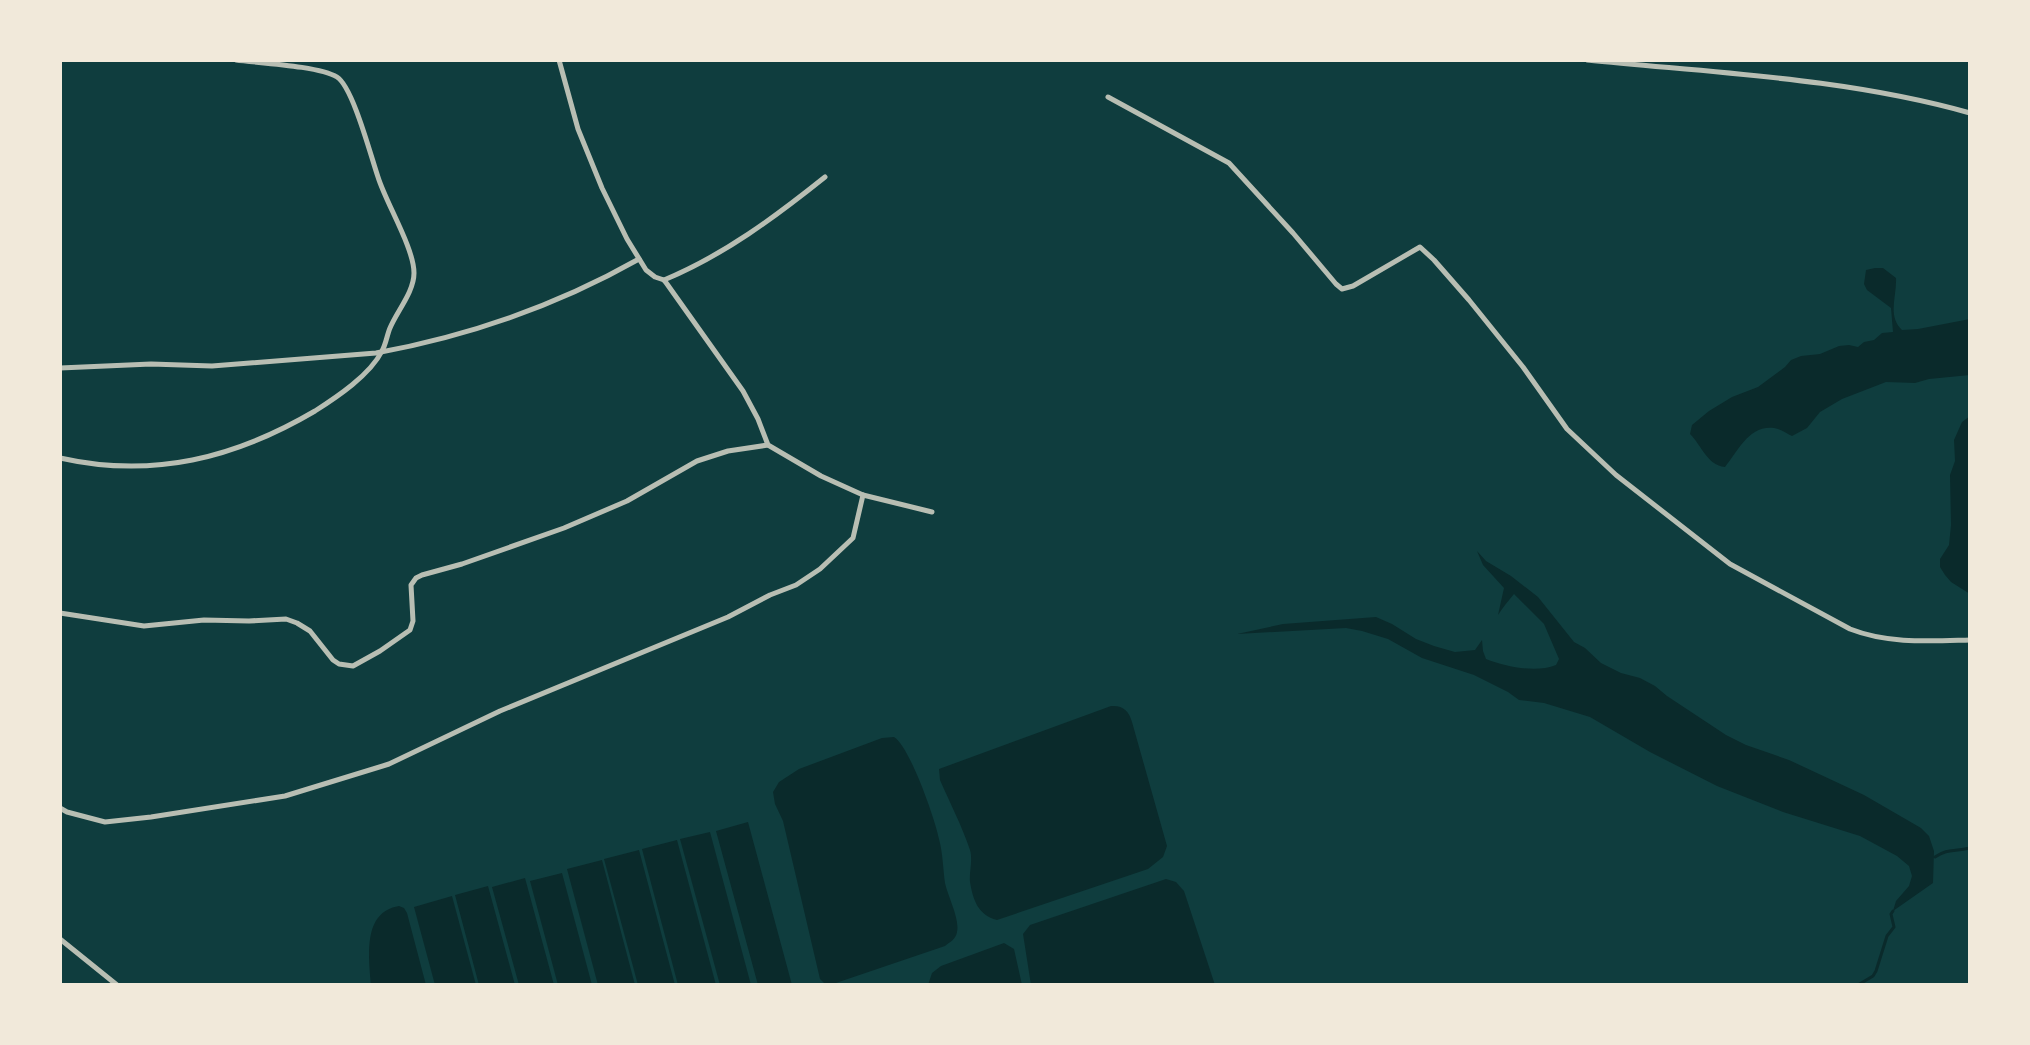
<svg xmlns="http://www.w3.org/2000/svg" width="2030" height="1045" viewBox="0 0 2030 1045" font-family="Helvetica,sans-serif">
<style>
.water{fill:#0a2a2b}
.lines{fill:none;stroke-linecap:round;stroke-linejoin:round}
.stream{stroke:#0a2a2b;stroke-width:3}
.minor{stroke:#b8beb3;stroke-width:5}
</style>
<rect width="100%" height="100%" fill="#0f3d3e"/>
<!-- water -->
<g class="water">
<path d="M1875 268H1883L1896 278C1897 296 1887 316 1902 330L1918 329 1970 319V375L1929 379 1915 383 1886 382 1842 399 1820 412 1807 428 1792 436C1786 433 1781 429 1774 428 1749 425 1738 451 1725 467 1707 465 1702 446 1690 434L1692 425 1709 411 1732 397 1758 387 1785 367 1791 360 1801 356 1820 354 1839 346 1849 345 1858 347 1864 342 1874 340 1882 333 1893 332 1891 308 1867 290 1864 284 1866 270Z"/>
<path d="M1970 416V594L1951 582 1945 575 1940 567V559L1949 545 1951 525 1950 475 1955 461 1954 440 1962 422Z"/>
<path d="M1477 551 1486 561 1511 576 1538 597 1574 642 1585 648 1601 663 1621 673 1640 678 1655 686 1667 696 1726 735 1746 745 1789 760 1864 795 1921 828 1929 836 1934 851 1933 883 1893 911 1896 901 1909 886 1912 876 1909 866 1897 856 1860 836 1783 812 1717 786 1650 752 1590 717 1544 703 1519 700 1508 692 1474 675 1422 658 1388 639 1362 631 1346 628 1237 634 1283 624 1376 617 1392 624 1416 639 1434 646 1455 652 1475 650 1482 640 1483 651 1486 659C1507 667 1536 673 1556 665L1559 659 1544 624 1514 594C1509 600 1503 607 1498 615L1504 588 1483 565Z"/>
<path d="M1111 706C1123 705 1129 711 1132 722L1167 846 1163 857 1148 869 997 920C978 915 973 900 970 882 969 871 973 861 970 850 962 826 950 803 940 780L939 769Z"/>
<path d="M894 737C910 747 935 819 939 839 943 854 943 869 945 883 948 897 960 919 957 932 956 939 950 942 945 946L830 985 824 983 820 979 783 821 775 804 773 792 779 782 799 769 882 738Z"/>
<path d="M748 822 792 985H758L716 831Z"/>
<path d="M710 832 751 985H720L680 839Z"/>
<path d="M677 840 716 985H678L642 849Z"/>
<path d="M639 850 675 985H638L604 859Z"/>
<path d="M602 860 635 985H598L567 869Z"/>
<path d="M562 873 592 985H558L530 881Z"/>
<path d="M525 878 554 985H519L492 887Z"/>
<path d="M1166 879 1176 882 1184 891 1215 985H1031L1023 934 1030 925Z"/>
<path d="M488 886 515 985H479L455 895Z"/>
<path d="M452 896 476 985H435L414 907Z"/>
<path d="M399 906 404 908 407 913 426 985H371C369 957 362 912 399 906Z"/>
<path d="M1004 943 1014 949 1022 985H928L932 973 941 966Z"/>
</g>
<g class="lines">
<!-- stream -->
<g class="stream">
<path d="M1935 857C1948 848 1954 852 1970 848"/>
<path d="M1858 985 1873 976 1876 971 1887 936 1894 927 1891 914 1893 911"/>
</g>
<!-- minor -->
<g class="minor">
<path d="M559 60 578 129 602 188 627 239 646 270 655 277 664 280 667 284 743 391 758 419 768 445 821 476 863 495 932 512"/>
<path d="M1587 60C1715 73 1846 78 1970 113"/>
<path d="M1108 97 1229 163 1293 233 1336 284 1342 289 1353 286 1420 247 1434 260 1469 300 1523 367 1567 429 1616 475 1730 564 1850 629C1888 644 1930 641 1970 640"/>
<path d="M664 280C724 255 775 217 825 177"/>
<path d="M60 368 151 364 212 366 376 353C469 336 556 306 639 259"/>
<path d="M60 458C153 479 235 458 315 411 337 397 370 375 382 351 386 344 387 335 390 328 397 311 414 292 414 273 414 248 386 203 378 177 371 157 353 87 337 77 319 66 259 63 236 60"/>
<path d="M60 613 144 626 204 620 249 621 286 619 297 623 310 631 333 660 339 664 353 666 380 651 410 630 413 621 411 585 416 578 422 575 462 564 564 528 627 501 697 461 728 451 768 445"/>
<path d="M60 808 67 812 105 822 151 817 285 796 389 764 500 711 728 617 770 595 796 585 820 569 853 538 863 495"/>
<path d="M60 939 117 985"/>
</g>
</g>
<!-- border -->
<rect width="2030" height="1045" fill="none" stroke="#f1e9da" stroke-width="124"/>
</svg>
